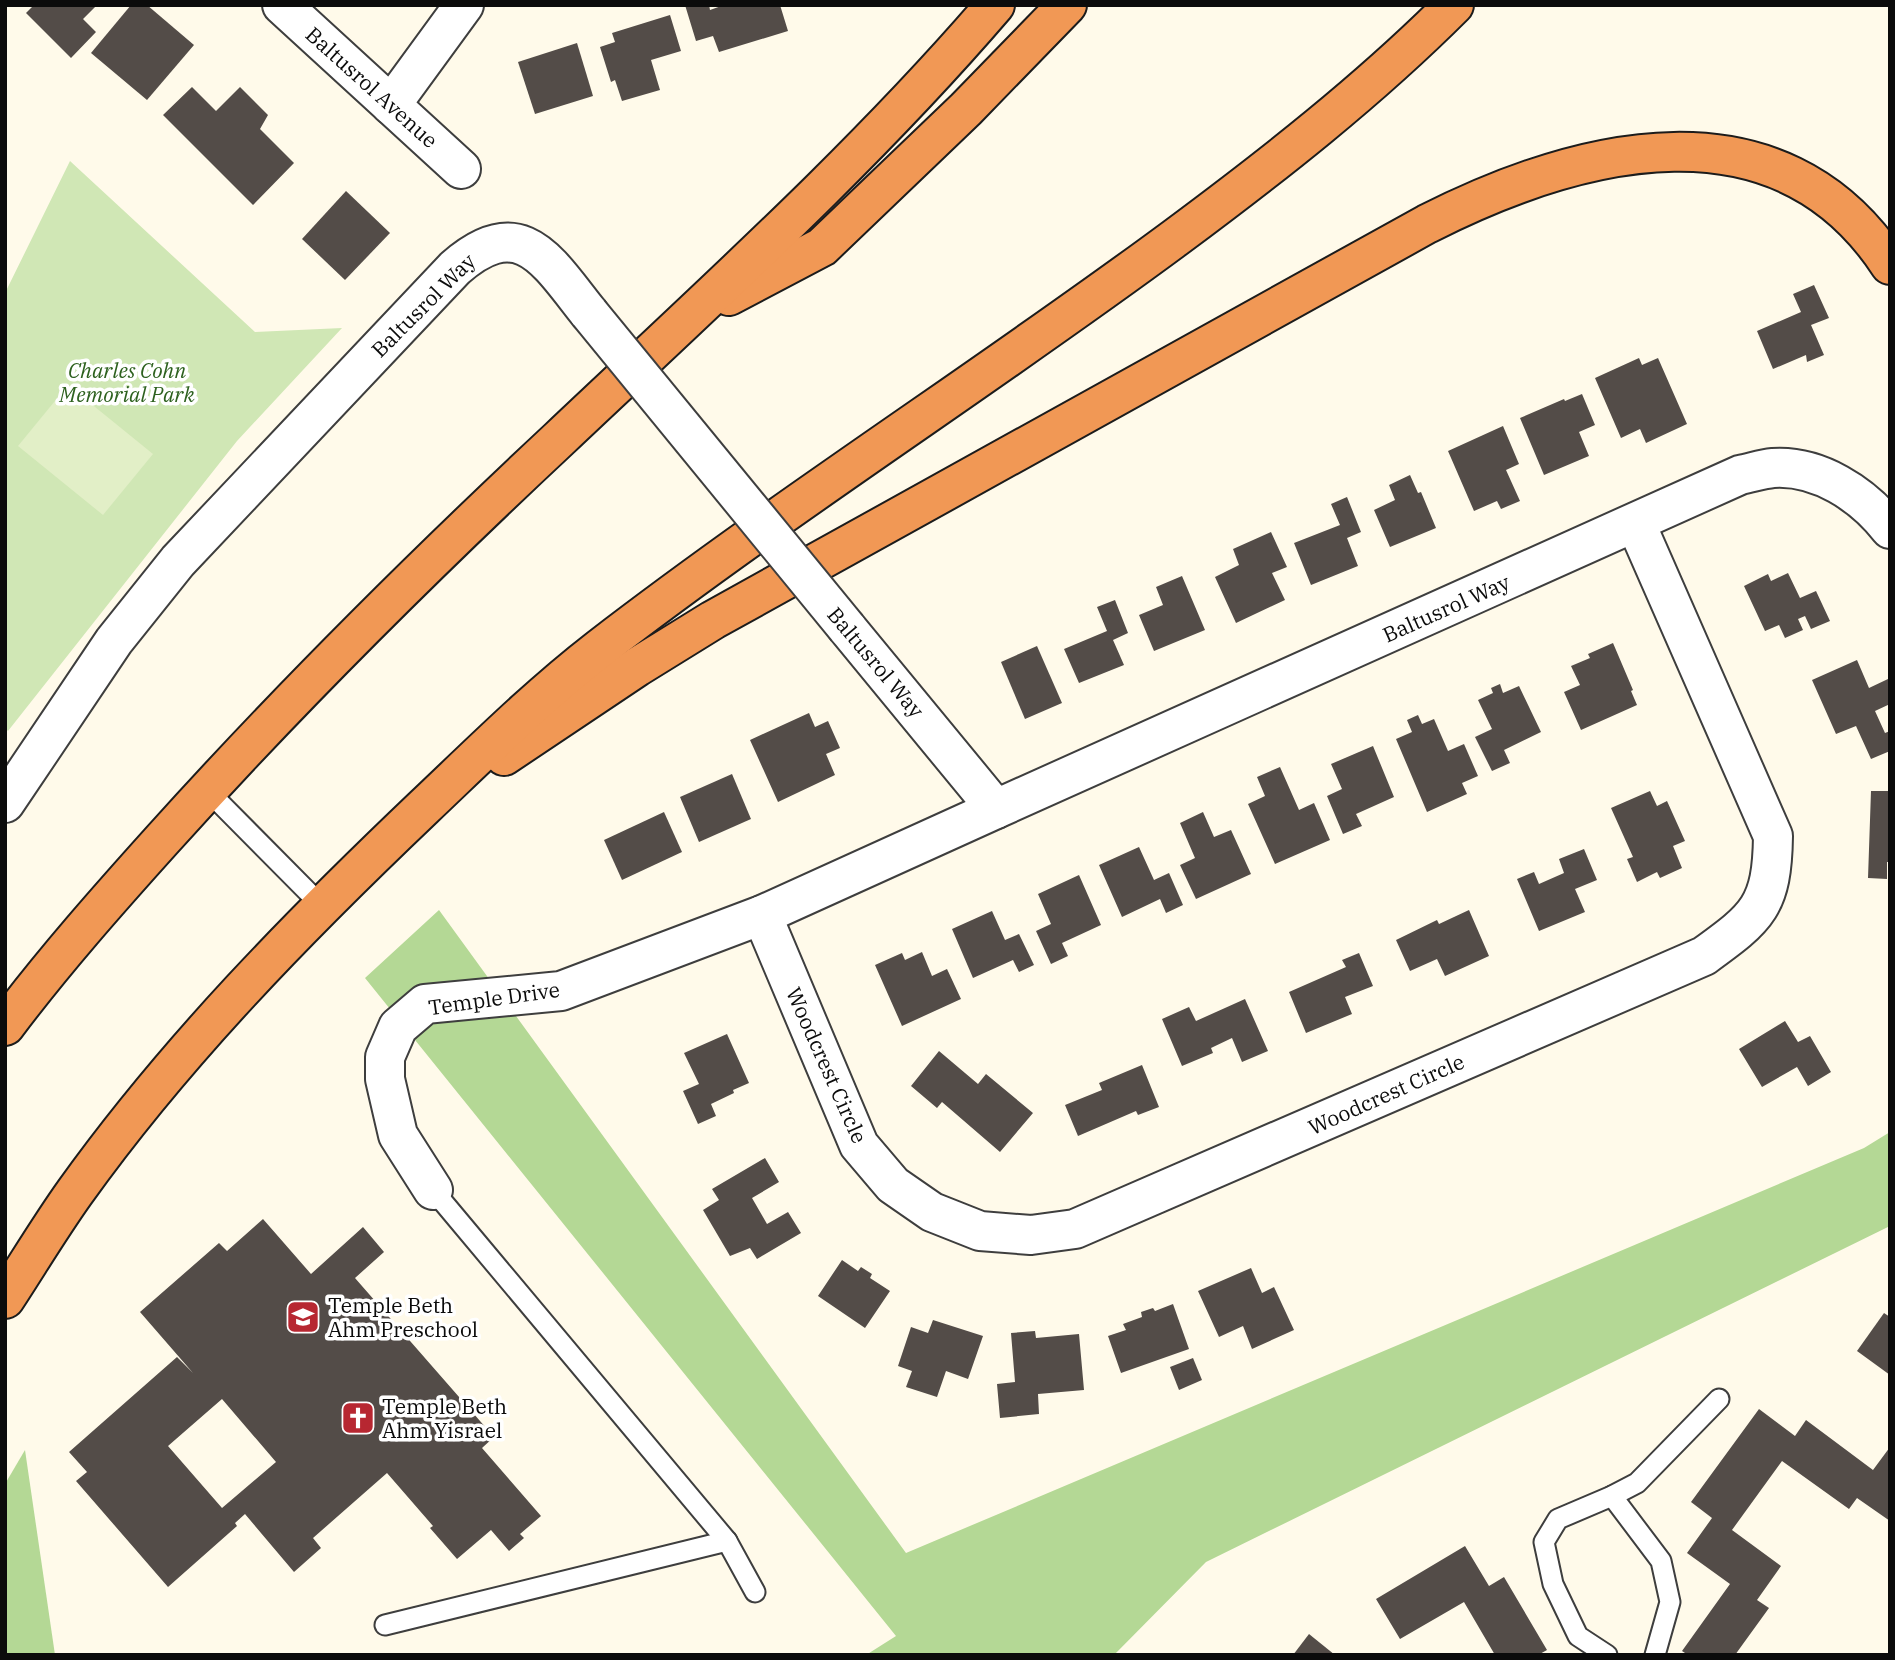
<svg xmlns="http://www.w3.org/2000/svg" width="1895" height="1660" viewBox="0 0 1895 1660" font-family="'IBM Plex Serif',serif">
<style>
.green{fill:#d0e7b5}
.forest{fill:#b4d895}
.pitch{fill:#e2efc7}
.building{fill:#534c48;fill-rule:evenodd}
.lines{fill:none;stroke-linecap:round;stroke-linejoin:round}
.service-casing{stroke:#3e3e3e;stroke-width:23}
.minor-casing{stroke:#3e3e3e;stroke-width:42}
.tertiary-casing{stroke:#3e3e3e;stroke-width:42}
.motorway-casing{stroke:#1c1c1c;stroke-width:42}
.service{stroke:#fff;stroke-width:19}
.minor{stroke:#fff;stroke-width:38}
.tertiary{stroke:#fff;stroke-width:38}
.motorway{stroke:#f19855;stroke-width:38}
.tertiary-bridge-casing{stroke:#3e3e3e;stroke-width:42;stroke-linecap:butt}
.tertiary-bridge{stroke:#fff;stroke-width:38}
.labels{text-anchor:middle;dominant-baseline:central;stroke-width:7;stroke-linejoin:round;paint-order:stroke}
.street-label{font-size:21px;fill:#0b0b0b;stroke:#fff}
.park-label{font-size:21px;font-style:italic;fill:#2d611e;stroke:#fff}
.poi-label{font-size:21px;fill:#0b0b0b;stroke:#fff;text-anchor:start}
</style>
<rect width="100%" height="100%" fill="#fffaea"/>
<!-- green -->
<path class="green" d="M70 161 255 332 342 328 237 441 8 731 5 728V293Z"/>
<!-- forest -->
<g class="forest">
<path d="M439 910 906 1553 1864 1148 1890 1132V1226L1206 1562 1114 1655H866L896 1636 365 978Z"/>
<path d="M25 1450 55 1655H5V1484Z"/>
</g>
<!-- pitch -->
<path class="pitch" d="M68 385 153 454 103 515 18 446Z"/>
<!-- building -->
<g class="building">
<path d="M34 5H97L83 19 96 32 71 58 26 13Z"/>
<path d="M131 5H147L194 45 147 100 91 53Z"/>
<path d="M685 5H709L710 10 724 5H780L788 31 719 52 713 36 696 41Z"/>
<path d="M670 15 681 51 651 60 660 90 622 101 615 80 611 82 600 47 615 42 612 33Z"/>
<path d="M577 43 593 96 535 114 518 62Z"/>
<path d="M192 87 216 111 240 87 268 115 260 129 294 163 253 205 163 115Z"/>
<path d="M346 191 390 233 345 280 302 239Z"/>
<path d="M1814 285 1829 318 1811 325 1824 355 1807 362 1806 355 1773 369 1757 331 1801 312 1793 294Z"/>
<path d="M1639 358 1642 365 1658 358 1687 424 1646 443 1640 429 1621 438 1595 378Z"/>
<path d="M1582 394 1595 425 1579 432 1589 456 1544 475 1520 418 1564 399 1565 401Z"/>
<path d="M1503 426 1519 464 1506 470 1520 501 1501 509 1497 501 1474 511 1448 451Z"/>
<path d="M1410 475 1418 493 1421 492 1436 528 1390 547 1374 510 1395 500 1389 485Z"/>
<path d="M1347 497 1361 532 1347 538 1358 566 1311 585 1294 543 1340 525 1331 504Z"/>
<path d="M1271 532 1287 567 1272 573 1285 600 1236 623 1215 577 1239 565 1233 549Z"/>
<path d="M1788 573 1800 598 1816 591 1830 621 1811 629 1805 616 1798 619 1803 630 1785 638 1779 625 1765 631 1744 586 1768 574 1771 581Z"/>
<path d="M1182 576 1205 630 1154 651 1139 615 1163 605 1156 587Z"/>
<path d="M1115 600 1128 633 1113 640 1124 665 1079 683 1064 649 1107 631 1097 607Z"/>
<path d="M1613 643 1633 690 1631 691 1637 705 1581 730 1564 692 1580 685 1571 666 1590 658 1588 654Z"/>
<path d="M1037 646 1062 703 1025 719 1001 662Z"/>
<path d="M1857 660 1869 688 1888 679 1890 683V704L1875 711 1885 733 1890 731V751L1871 759 1856 726 1836 734 1812 680Z"/>
<path d="M1500 684 1503 693 1519 686 1541 732 1504 750 1510 763 1492 771 1475 737 1492 729 1478 700 1493 693 1491 688Z"/>
<path d="M809 713 815 727 828 721 840 748 826 754 835 775 778 802 750 740Z"/>
<path d="M1418 715 1422 724 1434 719 1448 751 1464 744 1478 776 1462 783 1467 794 1427 812 1396 739 1412 732 1407 720Z"/>
<path d="M1373 746 1394 797 1356 814 1362 826 1343 834 1327 796 1342 789 1331 764Z"/>
<path d="M1280 767 1299 810 1314 803 1330 840 1275 864 1248 804 1265 796 1257 777Z"/>
<path d="M732 774 751 819 699 842 680 797Z"/>
<path d="M1650 791 1657 806 1667 801 1685 841 1673 846 1682 868 1660 878 1657 872 1637 882 1627 859 1633 857 1611 808Z"/>
<path d="M1871 791H1890V862H1887V879L1868 878Z"/>
<path d="M664 812 682 852 622 880 604 840Z"/>
<path d="M1203 812 1214 837 1231 830 1251 874 1196 899 1180 865 1195 858 1180 823Z"/>
<path d="M1139 847 1154 880 1169 873 1183 905 1166 913 1160 899 1122 917 1099 865Z"/>
<path d="M1584 849 1597 880 1575 889 1585 912 1539 931 1517 879 1534 872 1539 884 1564 873 1559 859Z"/>
<path d="M1079 875 1101 925 1062 943 1068 956 1051 964 1036 931 1051 924 1038 894Z"/>
<path d="M1469 910 1489 956 1445 976 1437 959 1410 971 1396 940 1437 920 1439 924Z"/>
<path d="M992 911 1005 940 1019 934 1034 965 1019 972 1013 960 973 978 952 929Z"/>
<path d="M922 952 932 976 947 969 961 999 902 1026 875 965 902 953 905 960Z"/>
<path d="M1359 953 1373 986 1345 997 1352 1014 1306 1033 1289 992 1346 967 1342 960Z"/>
<path d="M1245 999 1268 1051 1242 1062 1232 1038 1211 1048 1213 1053 1182 1066 1162 1019 1189 1007 1196 1021Z"/>
<path d="M1785 1021 1798 1042 1810 1036 1831 1072 1808 1086 1797 1067 1762 1087 1739 1049Z"/>
<path d="M727 1034 749 1083 733 1090 734 1093 711 1104 716 1116 698 1124 683 1091 699 1084 684 1053Z"/>
<path d="M939 1051 978 1084 986 1074 1033 1113 1000 1152 942 1102 937 1108 911 1086Z"/>
<path d="M1142 1065 1159 1107 1138 1115 1136 1111 1078 1136 1065 1105 1102 1090 1099 1083Z"/>
<path d="M765 1158 779 1182 752 1198 767 1224 788 1212 801 1233 757 1259 750 1248 730 1256 703 1210 719 1200 712 1189Z"/>
<path d="M263 1219 311 1274 363 1227 384 1252 355 1278 494 1437 482 1448 541 1516 520 1534 524 1538 509 1551 491 1530 457 1559 430 1528 433 1526 387 1473 313 1538 321 1548 294 1572 245 1514 235 1523 237 1526 168 1587 76 1481 87 1472 69 1452 177 1357 193 1373 140 1312 219 1243 227 1251ZM222 1399 276 1462 222 1508 168 1446Z"/>
<path d="M842 1260 858 1271 861 1267 872 1274 870 1278 890 1291 865 1328 818 1296Z"/>
<path d="M1251 1268 1262 1293 1274 1287 1294 1330 1252 1349 1243 1326 1219 1337 1198 1291Z"/>
<path d="M1173 1304 1189 1349 1121 1373 1108 1336 1126 1330 1123 1324 1142 1317 1141 1312 1153 1308 1155 1311Z"/>
<path d="M1884 1313 1890 1317V1375L1857 1351Z"/>
<path d="M933 1320 983 1336 968 1379 946 1371 937 1397 906 1387 912 1371 898 1366 911 1327 928 1333Z"/>
<path d="M1035 1331 1036 1338 1079 1334 1084 1390 1038 1394 1039 1414 1000 1418 997 1384 1015 1382 1011 1333Z"/>
<path d="M1193 1358 1202 1380 1179 1390 1170 1367Z"/>
<path d="M1759 1409 1795 1436 1806 1420 1873 1470 1890 1447V1521L1857 1498 1849 1509 1782 1461 1732 1530 1781 1566 1757 1600 1769 1608 1735 1655H1688L1682 1651 1730 1584 1687 1553 1712 1518 1691 1502Z"/>
<path d="M1465 1546 1489 1586 1504 1577 1547 1650 1538 1655H1495L1464 1602 1400 1639 1376 1599Z"/>
<path d="M1309 1634 1335 1655H1293Z"/>
</g>
<g class="lines">
<defs>
<g id="service">
<path d="M207 790 321 905"/>
<path d="M433 1190 727 1541"/>
<path d="M1612 1496 1661 1561 1670 1602 1655 1655"/>
<path d="M385 1625 727 1541 755 1592"/>
<path d="M1607 1655 1578 1636 1553 1584 1544 1542 1558 1519 1612 1496 1637 1483 1719 1399"/>
</g>
<g id="minor">
<path d="M282 5 461 169"/>
<path d="M391 105 464 5"/>
<path d="M762 915 859 1145 893 1185 932 1212 980 1231 1031 1235 1075 1229 1704 956C1758 917 1772 906 1773 836L1636 524"/>
<path d="M433 1190 398 1135 385 1079V1057L398 1027 425 1004 561 991 762 915 996 809"/>
</g>
<g id="tertiary">
<path d="M847 628 996 809 1740 475C1751 473 1762 469 1773 468 1818 465 1863 494 1890 529"/>
<path d="M5 803 114 641 178 561 455 268C521 210 548 262 589 313"/>
</g>
<g id="motorway">
<path d="M729 296 822 247 966 109 1067 5"/>
<path d="M504 756 637 667 713 620 1427 224C1579 147 1779 95 1890 265"/>
<path d="M5 1026C54 961 108 900 162 840 288 700 422 567 559 439 708 298 862 160 995 5"/>
<path d="M5 1299C28 1264 50 1227 75 1192 176 1051 299 926 424 807 481 753 537 697 599 649 786 505 986 378 1175 238 1272 166 1368 91 1454 5"/>
</g>
</defs>
<!-- service casing -->
<use href="#service" class="service-casing"/>
<!-- minor casing -->
<use href="#minor" class="minor-casing"/>
<!-- tertiary casing -->
<use href="#tertiary" class="tertiary-casing"/>
<!-- motorway casing -->
<use href="#motorway" class="motorway-casing"/>
<!-- service -->
<use href="#service" class="service"/>
<!-- minor -->
<use href="#minor" class="minor"/>
<!-- tertiary -->
<use href="#tertiary" class="tertiary"/>
<!-- motorway -->
<use href="#motorway" class="motorway"/>
<defs>
<path id="tertiary-bridge" d="M589 313 847 628"/>
</defs>
<!-- tertiary-bridge casing -->
<use href="#tertiary-bridge" class="tertiary-bridge-casing"/>
<!-- tertiary-bridge -->
<use href="#tertiary-bridge" class="tertiary-bridge"/>
</g>
<!-- icons -->
<defs>
<symbol id="school-square" viewBox="-11 -11 22 22"><rect x="-9" y="-9" width="18" height="18" rx="4" fill="#b72731" stroke="#fff"/><path d="M0-5L7-2L0 1L-7-2ZM-4 1L0 2.5L4 1V4Q0 6-4 4Z" fill="#fff"/></symbol>
<symbol id="church-square" viewBox="-11 -11 22 22"><rect x="-9" y="-9" width="18" height="18" rx="4" fill="#b72731" stroke="#fff"/><path d="M-1.2-6h2.4v3.5h3.3v2.4h-3.3V6h-2.4V-.1h-3.3v-2.4h3.3Z" fill="#fff"/></symbol>
</defs>
<g fill-rule="evenodd">
<use href="#school-square" x="284" y="1298" width="38" height="38"/>
<use href="#church-square" x="339" y="1399" width="38" height="38"/>
</g>
<g class="labels">
<!-- street labels -->
<g class="street-label">
<text transform="translate(372 87) rotate(42)">Baltusrol Avenue</text>
<text transform="translate(423 305) rotate(-45)">Baltusrol Way</text>
<text transform="translate(1446 608) rotate(-24)">Baltusrol Way</text>
<text transform="translate(876 662) rotate(50)">Baltusrol Way</text>
<text transform="translate(494 998) rotate(-8)">Temple Drive</text>
<text transform="translate(827 1065) rotate(66)">Woodcrest Circle</text>
<text transform="translate(1386 1094) rotate(-24)">Woodcrest Circle</text>
</g>
<!-- park labels -->
<g class="park-label">
<text x="127" y="370">Charles Cohn<tspan x="127" dy="24">Memorial Park</tspan></text>
</g>
<!-- poi labels -->
<g class="poi-label">
<text x="328" y="1305">Temple Beth<tspan x="328" dy="24">Ahm Preschool</tspan></text>
<text x="382" y="1406">Temple Beth<tspan x="382" dy="24">Ahm Yisrael</tspan></text>
</g>
</g>
<!-- border -->
<rect width="1895" height="1660" fill="none" stroke="#0b0b0b" stroke-width="14"/>
</svg>
